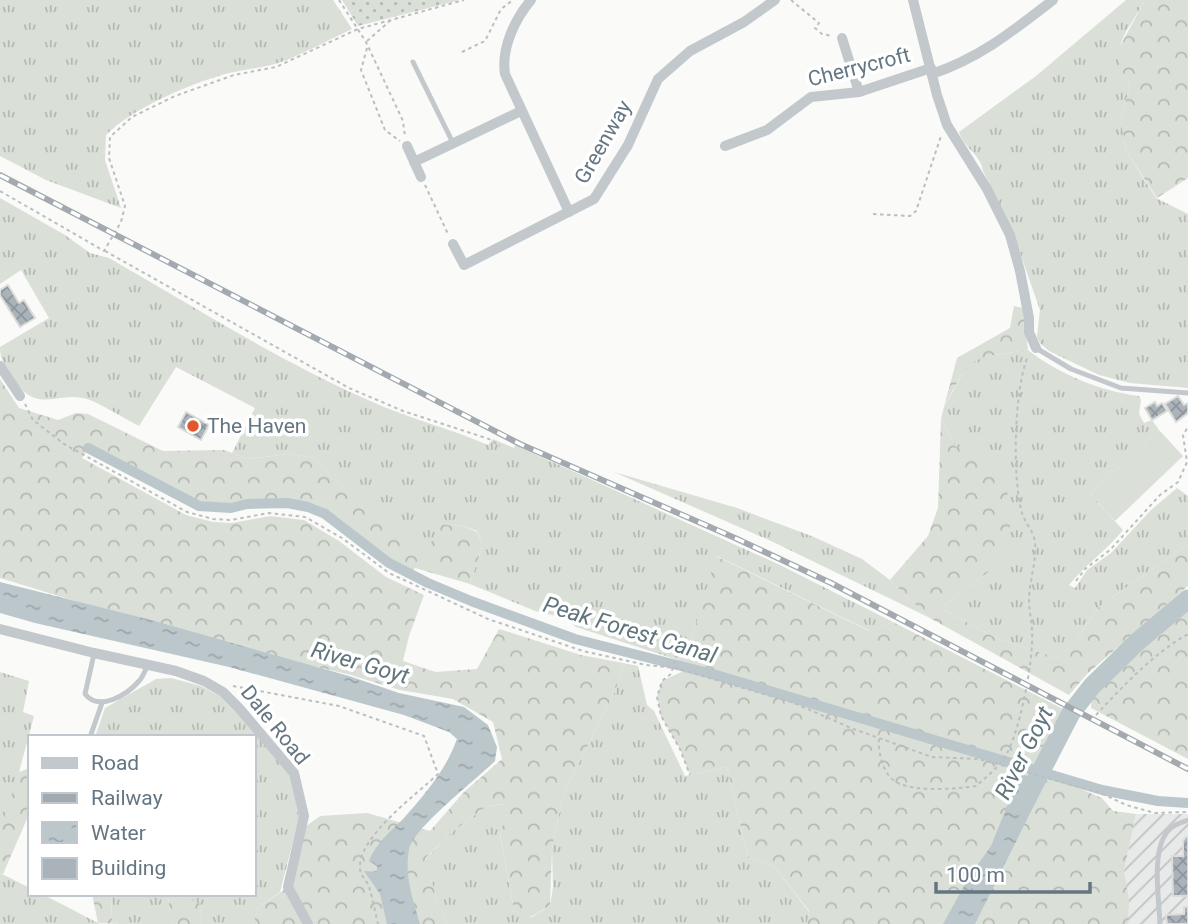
<svg xmlns="http://www.w3.org/2000/svg" width="1188" height="924" viewBox="0 0 1188 924" font-family="Roboto,sans-serif">
<style>
.industrial{fill:url(#industrial-furrows)}
.grass{fill:url(#grass-tufts)}
.forest{fill:url(#forest-crowns)}
.park{fill:url(#park-dots)}
.pitch{fill:#dadfd7}
.water{fill:url(#water-ripples)}
.lines{fill:none;stroke-linecap:round;stroke-linejoin:round}
.canal{stroke:#bbc7cb;stroke-width:10}
.river{stroke:#bbc7cb;stroke-width:19}
.building{fill:url(#building-cross-hatch);stroke:#dcdcda;stroke-width:2}
.path{stroke:#bbbfc2;stroke-width:2;stroke-dasharray:3.5 3.5;stroke-linecap:butt}
.service{stroke:#c3c8cc;stroke-width:5}
.minor{stroke:#c3c8cc;stroke-width:10}
.rail-casing{stroke:#a2aab0;stroke-width:6}
.rail{stroke:#fff;stroke-width:3.5;stroke-dasharray:10;stroke-linecap:butt}
.poi-dot{fill:#e4572e;stroke:#fff;stroke-width:2.5}
.labels{text-anchor:middle;dominant-baseline:central;stroke-width:7;stroke-linejoin:round;paint-order:stroke}
.street-label{font-size:21px;fill:#657683;stroke:#fff}
.poi-label{font-size:21px;fill:#657683;stroke:#fff;text-anchor:start}
.water-label{font-size:23px;font-style:italic;fill:#60757c;stroke:#fff}
</style>
<defs>
<pattern id="industrial-furrows" width="10" height="10" patternUnits="userSpaceOnUse" patternTransform="scale(1.75)"><rect width="10" height="10" fill="#e8e9e9"/><path d="M-1 1l2-2M0 10L10 0M9 11l2-2" fill="none" stroke="#c0c1c2"/></pattern>
<pattern id="grass-tufts" width="24" height="20" patternUnits="userSpaceOnUse" patternTransform="scale(1.75)"><rect width="24" height="20" fill="#dadfd7"/><path d="M3 7l-1-3M5 7V3M7 7l1-3M15 17l-1-3M17 17v-4M19 17l1-3" fill="none" stroke="#b4b9b4"/></pattern>
<pattern id="forest-crowns" width="20" height="18" patternUnits="userSpaceOnUse" patternTransform="scale(1.75)"><rect width="20" height="18" fill="#dadfd7"/><path d="M2 6a3 3 0 1 1 6 0M12 15a3 3 0 1 1 6 0" fill="none" stroke="#b4b9b4"/></pattern>
<pattern id="park-dots" width="8" height="8" patternUnits="userSpaceOnUse" patternTransform="scale(1.75)"><rect width="8" height="8" fill="#dadfd7"/><path d="M2 2h.1M6 6h.1" fill="none" stroke="#b4b9b4" stroke-width="1.8" stroke-linecap="round"/></pattern>
<pattern id="water-ripples" width="26" height="14" patternUnits="userSpaceOnUse" patternTransform="scale(1.75)"><rect width="26" height="14" fill="#bbc7cb"/><path d="M2 4q2-2 4 0t4 0M15 11q2-2 4 0t4 0" fill="none" stroke="#9ca6aa"/></pattern>
<pattern id="building-cross-hatch" width="8" height="8" patternUnits="userSpaceOnUse" patternTransform="scale(1.75)"><rect width="8" height="8" fill="#aab3b9"/><path d="M0 0l8 8M0 8l8-8" fill="none" stroke="#8e969c"/></pattern>
</defs>
<rect width="100%" height="100%" fill="#fafaf8"/>
<!-- industrial -->
<path class="industrial" d="M1136 814H1188V924H1128L1124 871Z"/>
<!-- grass -->
<g class="grass">
<path d="M0 0H333L352 29C330 39 307 52 284 61 265 68 245 69 225 74 190 84 131 109 106 135L105 160 121 208 46 180 0 156Z"/>
<path d="M1126 0H1145C1126 35 1107 47 1130 85L1121 120 1126 151 1156 198 1188 214V388L1130 383 1099 375 1049 351 1040 343 1037 336 1040 310 1011 227 983 171C981 155 964 148 959 132L1036 76Z"/>
<path d="M0 198 65 235 90 253 109 258C194 307 278 360 368 400 407 418 449 428 488 445L493 439 514 448 515 445 780 565 893 622 870 631 717 556 692 638 678 660 576 627 565 618 535 611 470 584 483 544 477 531 461 525 452 526 423 557 331 477 316 458 288 454 248 459 232 453 255 408 176 367 139 426C123 418 107 407 90 400 58 388 38 418 12 377 5 366 0 360 0 347L49 318 21 270 0 284Z"/>
<path d="M1028 350C1059 374 1099 391 1139 396L1141 400 1139 414 1144 423 1152 420 1159 430 1090 494 1123 530C1107 550 1085 565 1069 585L1075 588 1087 570 1111 553 1151 510 1177 488 1188 496V544L1099 607 1077 639 1058 658 998 639 941 608 991 570 972 455 955 446 941 419 944 407 967 366 981 357Z"/>
<path d="M614 472 737 508 814 537 862 559 890 580 928 617 771 541Z"/>
<path d="M623 663 638 666 647 705 654 711 685 776 727 767 748 858 774 866 809 912 807 924H447L437 900 425 860 448 835 487 806 504 804 508 811 500 834 514 911 532 917 550 906 553 887 552 849 563 795 616 689Z"/>
<path d="M0 672 29 681 23 712 34 716 10 806 0 831Z"/>
<path d="M171 678 201 686 220 696 241 716 291 776 299 818 280 892 258 908 253 924H200L202 905 168 898 172 924H118L112 921 111 894H254V737H95L105 708 156 679Z"/>
<path d="M0 873 30 888V894H42L100 924H0Z"/>
</g>
<!-- forest -->
<g class="forest">
<path d="M1145 0H1188V178L1157 198 1126 151 1121 120 1130 85 1121 70 1118 50Z"/>
<path d="M1014 306 1023 308 1028 350C968 359 973 354 944 407L957 358 1010 328Z"/>
<path d="M0 379 19 408 58 420 76 413 88 414 163 451 224 450 248 459 288 454 316 458 331 477 423 556 442 524 452 526 461 525 477 532 483 544 470 584 415 568 411 574 389 563 325 514 308 507 287 503 247 504 231 508 199 506 88 448 82 458 186 515 213 522 232 523 270 516 304 520 339 541 386 577 424 595 409 636 403 661 435 672 477 669 499 629 581 655 623 663 616 689 563 795 552 849 550 906C533 914 533 922 514 911L500 833 508 811 503 804 487 806 448 835 425 859 437 900 447 924H253L258 908 288 887 301 830 320 816 367 813 430 831 464 792 502 759 493 722 453 699 400 690 351 675 266 655 160 627 0 578Z"/>
<path d="M941 419 955 446 994 465 1006 485 1012 516 1006 545 991 570 941 608 998 639 1058 658 1077 639 1099 607 1188 544V586L1087 674 1069 695 928 617 890 580 928 536 938 508Z"/>
<path d="M716 556 869 631 893 622 1071 713 1040 772 1102 798 1113 811 1136 814 1124 871 1129 900 1128 924H807L809 911 774 866 748 858 727 767 690 775 680 749 661 716 657 697 662 681 688 669 676 664 692 638Z"/>
<path d="M1188 600V759L1091 708 1092 686 1137 642Z"/>
<path d="M30 768V812L3 874 0 873V831L19 772Z"/>
<path d="M92 894H111L112 921 118 924 98 923Z"/>
<path d="M185 896 202 905 200 924H172L168 898Z"/>
</g>
<!-- park -->
<path class="park" d="M342 0H460L358 26Z"/>
<!-- pitch -->
<path class="pitch" d="M1159 430 1183 456 1115 521 1090 494Z"/>
<!-- water -->
<g class="water">
<path d="M0 582 151 620 349 676 399 693 464 707 488 725 497 747 495 761C478 778 412 829 409 850 404 876 413 899 420 924H387L380 894 364 871 377 872V866L369 861C376 843 390 832 404 818 425 794 446 770 457 739L449 732 404 715 229 667 35 623 0 613Z"/>
<path d="M1020 774 1046 781 975 924H943L969 877 991 846Z"/>
</g>
<g class="lines">
<!-- canal -->
<path class="canal" d="M88 448 199 506 231 508 247 504 287 503 308 507 325 514 389 563 428 583 471 601 575 639 716 675 1102 790 1158 801 1188 803"/>
<!-- river -->
<path class="river" d="M1026 800 1071 713 1092 686 1137 642 1188 599"/>
</g>
<!-- building -->
<g class="building">
<path d="M8 285 19 303 24 300 35 318 20 327 0 295V290Z"/>
<path d="M1178 396 1184 405 1188 403V413L1176 422 1165 404Z"/>
<path d="M1155 402 1157 406 1162 403 1167 411 1152 420 1145 408Z"/>
<path d="M186 412 209 425 201 440 178 427Z"/>
<path d="M1186 837H1188V896H1173L1172 856H1183V841Z"/>
<path d="M1184 907H1188V924H1167L1166 915 1184 914Z"/>
</g>
<g class="lines">
<!-- path -->
<g class="path">
<path d="M339 0 366 42 403 121 405 137"/>
<path d="M791 0 819 23 815 28 822 34 832 36"/>
<path d="M367 41 391 20"/>
<path d="M367 48 361 70 385 130 400 141"/>
<path d="M462 52 485 41 501 9 513 0"/>
<path d="M425 185 448 234"/>
<path d="M0 191 104 251 121 222 125 206 109 158 110 137 132 117 175 96 234 75 276 67 358 29 464 0"/>
<path d="M873 214 910 216 916 211 941 136"/>
<path d="M105 251 349 388 403 411 489 439 500 446"/>
<path d="M25 404 33 420 64 444 187 512 213 519 231 520 269 513 305 517 342 538 389 573 488 619 583 651 646 665 676 668 794 703 851 728 932 757 979 759 1101 793 1126 805 1155 813 1187 812"/>
<path d="M1076 581 1085 569 1110 550 1160 495 1178 482 1187 462 1183 435 1188 427"/>
<path d="M677 654 671 674 662 681 657 697 661 716 680 749 690 775"/>
<path d="M233 686 339 706 424 736 438 774C417 794 358 837 360 868 360 876 367 880 369 887 373 899 375 912 378 924"/>
<path d="M1096 715C1124 685 1153 654 1188 634"/>
<path d="M879 739C878 753 883 776 898 783 916 792 957 789 976 786 985 778 995 770 1003 760 1019 738 1034 660 1032 632 1032 621 1029 611 1029 600 1029 581 1037 562 1035 542 1034 532 1025 523 1022 513 1012 478 1014 389 1028 356"/>
</g>
<!-- service -->
<g class="service">
<path d="M413 62 453 143"/>
<path d="M1036 348 1071 369 1121 388 1188 393"/>
<path d="M94 654 85 694C99 712 127 695 139 681 143 677 145 671 147 666"/>
<path d="M90 737 102 703"/>
<path d="M1160 924C1159 900 1152 855 1165 835 1170 826 1179 823 1188 820"/>
</g>
<!-- minor -->
<g class="minor">
<path d="M531 0C515 19 501 48 505 74L569 212"/>
<path d="M913 0 937 95 947 125 987 189 1010 235 1020 271 1029 318V332L1036 348"/>
<path d="M842 38 859 92"/>
<path d="M932 74C981 57 1013 31 1053 0"/>
<path d="M407 146 421 177"/>
<path d="M725 146 767 130 811 97 859 92 931 68"/>
<path d="M414 162 521 111"/>
<path d="M453 244 464 265 594 199 628 145 658 79 690 51 744 22 775 0"/>
<path d="M0 366 20 396"/>
<path d="M0 629 94 653 176 671 204 681 223 692 239 708 294 773 304 816 288 887 308 924"/>
</g>
<defs>
<path id="rail" d="M0 175 520 444 735 538 831 583 1188 769"/>
</defs>
<!-- rail casing -->
<use href="#rail" class="rail-casing"/>
<!-- rail -->
<use href="#rail" class="rail"/>
</g>
<!-- markers -->
<circle class="poi-dot" cx="193" cy="426" r="7"/>
<g class="labels">
<!-- street labels -->
<g class="street-label">
<text transform="translate(859 67) rotate(-14)">Cherrycroft</text>
<text transform="translate(603 142) rotate(-60)">Greenway</text>
<text transform="translate(275 725) rotate(51)">Dale Road</text>
</g>
<!-- poi labels -->
<g class="poi-label">
<text x="207" y="426">The Haven</text>
</g>
<!-- water labels -->
<g class="water-label">
<text transform="translate(630 630) rotate(17)">Peak Forest Canal</text>
<text transform="translate(360 663) rotate(16)">River Goyt</text>
<text transform="translate(1024 753) rotate(-63)">River Goyt</text>
</g>
</g>
<!-- legend -->
<rect x="28" y="735" width="228" height="161" fill="#ffffff" stroke="#c1c8cd" stroke-width="2"/>
<rect x="42" y="758" width="35" height="10" fill="#c3c8cc" stroke="#c1c8cd" stroke-width="2"/>
<text x="91" y="770" font-size="21" fill="#657683">Road</text>
<rect x="42" y="793" width="35" height="10" fill="#a2aab0" stroke="#c1c8cd" stroke-width="2"/>
<text x="91" y="805" font-size="21" fill="#657683">Railway</text>
<rect x="42" y="822" width="35" height="21" fill="url(#water-ripples)" stroke="#c1c8cd" stroke-width="2"/>
<text x="91" y="840" font-size="21" fill="#657683">Water</text>
<rect x="42" y="858" width="35" height="21" fill="#aab3b9" stroke="#c1c8cd" stroke-width="2"/>
<text x="91" y="875" font-size="21" fill="#657683">Building</text>
<!-- scale -->
<path d="M936 882v10h154v-10" fill="none" stroke="#657683" stroke-width="3.5"/>
<text x="946" y="882" font-size="21" fill="#657683" stroke="#ffffff" stroke-width="5" paint-order="stroke">100 m</text>
</svg>
